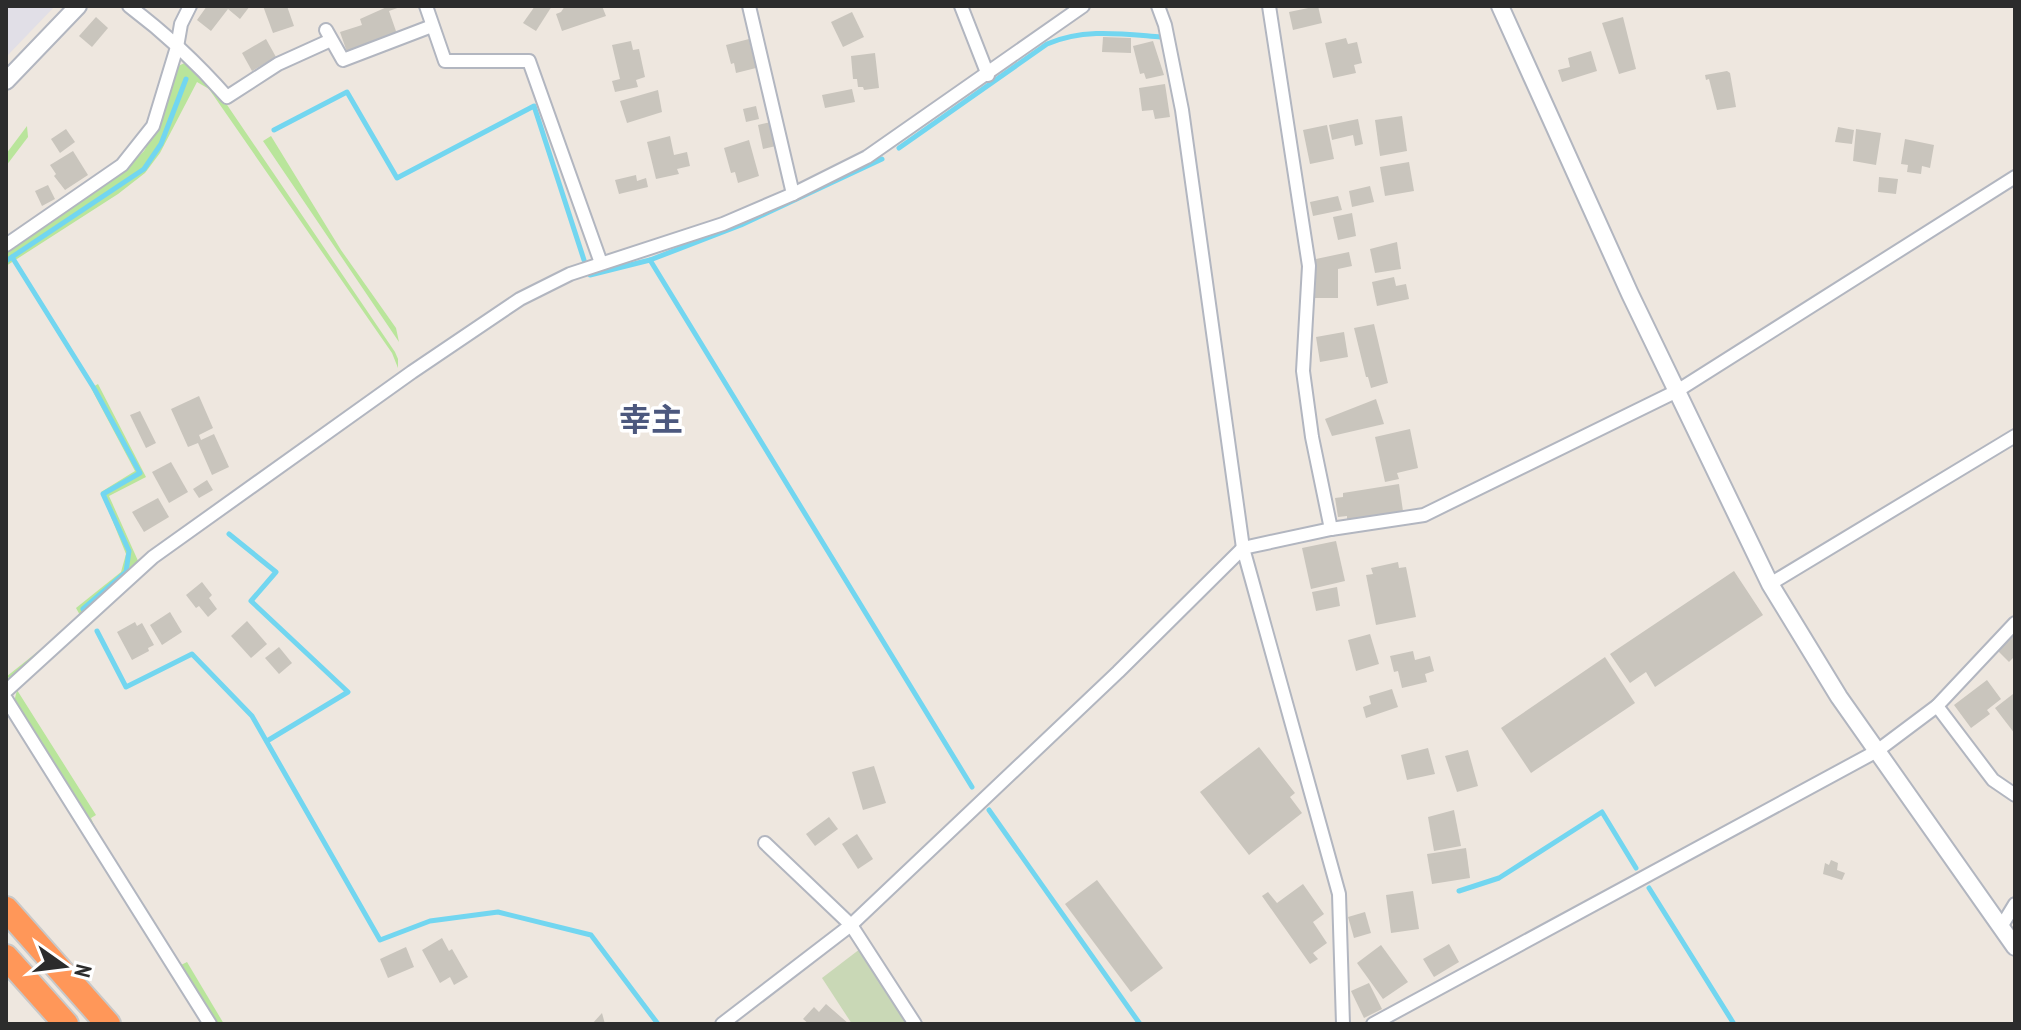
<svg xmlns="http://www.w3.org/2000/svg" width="2021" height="1030" viewBox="0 0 2021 1030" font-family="'PT Sans Narrow','Noto Sans JP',sans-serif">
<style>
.industrial{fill:#e1dfe7}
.green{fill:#b9e59b}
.cemetery{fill:#c9d8b6}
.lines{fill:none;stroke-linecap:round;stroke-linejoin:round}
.stream{stroke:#72d6f0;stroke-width:5}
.building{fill:#c9c5bd}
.minor-casing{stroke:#b2b6c0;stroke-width:16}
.tertiary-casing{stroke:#b2b6c0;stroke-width:20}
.motorway-casing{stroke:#c8c8c8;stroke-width:28}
.minor{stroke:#fff;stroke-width:12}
.tertiary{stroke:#fff;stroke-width:16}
.motorway{stroke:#ff9759;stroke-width:24}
.labels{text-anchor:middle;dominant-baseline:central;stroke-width:7;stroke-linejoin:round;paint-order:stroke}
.quarter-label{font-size:32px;font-weight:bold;fill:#4c587e;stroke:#fff}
</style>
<rect width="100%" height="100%" fill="#eee7df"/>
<!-- industrial -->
<path class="industrial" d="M6 6H55L6 57Z"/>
<!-- green -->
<g class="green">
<path d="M187 62 221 96 395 352 398 359V368L392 353 209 89 197 82 160 153 145 173 118 194 6 266V250L124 170 144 151 156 129 178 66Z"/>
<path d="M27 126 28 137 6 166V154Z"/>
<path d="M271 136 341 250 396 328 399 342 263 141Z"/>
<path d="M98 384 146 477 109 496 139 563 10 678 6 677 81 617 76 608 121 572 126 554 101 492 135 471 91 388Z"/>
<path d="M17 690 96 815 91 818 99 837 14 702Z"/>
<path d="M187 962 224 1024H217L181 965Z"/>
</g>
<!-- cemetery -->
<path class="cemetery" d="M860 949 908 1024H852L822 978Z"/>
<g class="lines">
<!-- stream -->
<g class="stream">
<path d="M274 130 347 92 397 178 534 106 584 260"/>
<path d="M899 148 1047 44C1084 28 1122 34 1161 37"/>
<path d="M12 257 95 390 140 473 103 494 129 551 126 572 83 609"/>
<path d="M650 260 741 225 882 159"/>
<path d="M6 261 144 169 161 144 186 79"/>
<path d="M590 275 650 260 972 787"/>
<path d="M229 534 276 572 251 601 348 692 267 741"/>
<path d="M97 631 126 687 192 654 252 716 380 940 430 921 498 912 591 935 658 1024"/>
<path d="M989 810 1140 1024"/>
<path d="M1649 888 1734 1024"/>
<path d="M1459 891 1499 878 1602 812 1636 868"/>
</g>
</g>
<!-- building -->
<g class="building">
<path d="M207 6H250L240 19 228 9 211 31 197 20Z"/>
<path d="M263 6H287L294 26 273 33Z"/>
<path d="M389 6H403L389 11 397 34 347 52 340 32 362 25 360 19Z"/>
<path d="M535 6H552L536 31 523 23Z"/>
<path d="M565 6H602L606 16 562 31 556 14 561 12Z"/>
<path d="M1318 6 1322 23 1293 30 1289 12Z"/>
<path d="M852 12 864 37 843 47 831 22Z"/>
<path d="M96 17 108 28 92 47 79 36Z"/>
<path d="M1623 17 1636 69 1619 74 1602 23Z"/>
<path d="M1103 37 1131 38V53L1102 52Z"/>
<path d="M1346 38 1348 44 1357 42 1362 63 1354 65 1356 73 1333 78 1325 43Z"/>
<path d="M266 39 276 57 252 71 242 53Z"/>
<path d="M749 39 756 68 736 73 734 63 731 64 726 45Z"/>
<path d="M631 41 633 50 639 49 645 77 636 80 638 87 615 92 612 81 620 79 612 45Z"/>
<path d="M1153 41 1164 75 1146 79 1144 73 1140 74 1133 46Z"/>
<path d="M1591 51 1597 71 1562 82 1558 70 1570 67 1568 58Z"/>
<path d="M875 53 879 88 864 90 863 87H858L857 79H853L851 56Z"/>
<path d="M1727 71 1730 73 1736 107 1717 110 1709 79 1706 80 1705 75Z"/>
<path d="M1165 84 1170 117 1155 119 1153 110 1142 111 1139 88Z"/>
<path d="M852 89 855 102 825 108 822 95Z"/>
<path d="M658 90 662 112 627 123 620 101Z"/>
<path d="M756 106 759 119 746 122 743 109Z"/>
<path d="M1402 116 1407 151 1380 156 1375 120Z"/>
<path d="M1358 119 1363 144 1355 146 1353 135 1332 140 1329 125Z"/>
<path d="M771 122 776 146 763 149 758 125Z"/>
<path d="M1327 125 1334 159 1310 164 1303 130Z"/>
<path d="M1838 127 1854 130 1852 144 1835 142Z"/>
<path d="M66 129 75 142 60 153 51 139Z"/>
<path d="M1856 129 1881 133 1876 165 1853 161Z"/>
<path d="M670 136 674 155 687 152 690 166 677 169 679 174 656 179 647 142Z"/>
<path d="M1905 139 1934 145 1930 168 1922 166 1921 174 1907 172 1908 165 1901 164Z"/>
<path d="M749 140 759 176 738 183 735 172 731 173 724 148Z"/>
<path d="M73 151 88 175 65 190 54 176 56 174 50 165Z"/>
<path d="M1409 162 1414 191 1385 196 1380 167Z"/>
<path d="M636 175 637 181 646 178 648 187 619 194 615 180Z"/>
<path d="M1879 177 1898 179 1896 194 1878 192Z"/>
<path d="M48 185 55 199 42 206 35 191Z"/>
<path d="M1370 186 1374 202 1352 207 1349 191Z"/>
<path d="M1338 196 1342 210 1313 216 1310 202Z"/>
<path d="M1352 213 1356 236 1338 240 1333 217Z"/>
<path d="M1397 242 1401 269 1375 273 1370 249Z"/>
<path d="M1349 252 1352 266 1338 269V298H1315L1316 259Z"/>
<path d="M1394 277 1396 286 1406 284 1409 299 1377 306 1372 282Z"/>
<path d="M1374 324 1388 383 1371 388 1368 377H1366L1354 328Z"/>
<path d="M1344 332 1348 357 1320 362 1316 337Z"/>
<path d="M199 396 213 428 199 435 201 440 214 434 229 467 212 475 198 443 188 447 171 409Z"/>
<path d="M1376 399 1384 424 1332 436 1325 419Z"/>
<path d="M140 411 156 443 146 448 130 415Z"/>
<path d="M1410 429 1418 468 1397 473 1399 479 1385 482 1375 437Z"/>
<path d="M171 462 188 492 169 503 152 472Z"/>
<path d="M207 480 213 490 199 498 193 489Z"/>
<path d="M1399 484 1403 511 1347 520V516L1338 517 1335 498 1343 497V493Z"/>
<path d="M158 498 169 517 144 532 132 512Z"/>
<path d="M1336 541 1345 581 1311 589 1302 548Z"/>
<path d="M1398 562 1399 568 1406 567 1416 617 1376 625 1366 575 1373 574 1371 568Z"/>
<path d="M1734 571 1763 615 1655 687 1646 672 1630 683 1610 654Z"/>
<path d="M202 582 212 595 209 598 217 609 208 617 199 606 196 608 186 595Z"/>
<path d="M1337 587 1340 606 1316 611 1312 592Z"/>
<path d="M170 612 182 632 162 645 150 625Z"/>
<path d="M247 621 267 644 251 658 231 636Z"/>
<path d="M135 622 137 626 142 623 154 645 148 648 149 651 132 660 117 632Z"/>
<path d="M1370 634 1379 664 1356 671 1348 640Z"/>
<path d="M2015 634V656L2009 662 1998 651Z"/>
<path d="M279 647 292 663 279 674 265 658Z"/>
<path d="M1413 651 1415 660 1430 656 1434 671 1425 674 1427 682 1402 688 1398 671 1394 672 1390 656Z"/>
<path d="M1605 657 1635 703 1531 773 1501 728Z"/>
<path d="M1987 680 2001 699 1987 710 1990 714 1971 728 1954 705Z"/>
<path d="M1392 689 1398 707 1366 718 1363 707 1371 704 1369 696Z"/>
<path d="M2013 694 2015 697V734L1995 708Z"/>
<path d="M1259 747 1295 793 1290 797 1302 813 1249 855 1200 792Z"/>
<path d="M1428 748 1435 774 1407 780 1401 755Z"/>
<path d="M1468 750 1478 786 1457 792 1445 756Z"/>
<path d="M874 766 886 803 863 810 852 772Z"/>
<path d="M1454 810 1461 846 1434 851 1428 817Z"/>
<path d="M829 817 838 829 815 846 806 834Z"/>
<path d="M857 834 873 859 858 869 842 844Z"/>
<path d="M1466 848 1470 878 1432 884 1427 854Z"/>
<path d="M1831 860 1838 863 1837 870 1845 873 1842 880 1823 874 1825 863 1829 865Z"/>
<path d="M1097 880 1163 968 1131 992 1065 904Z"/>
<path d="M1303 884 1324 914 1313 922 1327 943 1313 953 1318 959 1310 964 1262 896 1268 892 1277 903Z"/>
<path d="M1413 891 1419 929 1391 933 1386 895Z"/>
<path d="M1365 912 1371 933 1354 938 1348 917Z"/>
<path d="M442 938 449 951 452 949 468 977 454 985 450 977 440 983 422 950Z"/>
<path d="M1449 944 1459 962 1434 977 1423 959Z"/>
<path d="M1381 945 1408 982 1383 999 1357 963Z"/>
<path d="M406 947 414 967 388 978 380 959Z"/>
<path d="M1369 983 1382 1009 1364 1018 1351 991Z"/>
<path d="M826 1004 849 1024H809L803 1019 814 1007 819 1012Z"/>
<path d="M602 1013 605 1024H592Z"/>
</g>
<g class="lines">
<defs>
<g id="minor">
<path d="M129 6C165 33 197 63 227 97L278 64 331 40"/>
<path d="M426 6 445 61H529L601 263"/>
<path d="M749 6 793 194"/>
<path d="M961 6 988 75"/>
<path d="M1158 6 1165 25 1182 110 1243 548 1339 894 1343 1024"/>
<path d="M1269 6 1309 266 1303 371 1312 437 1331 529"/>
<path d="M326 30 343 60 432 26"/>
<path d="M6 245 122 165 153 126 177 47 181 24 190 6"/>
<path d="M1770 584 2015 436"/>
<path d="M6 691 153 557 412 372 520 299 570 274 723 224 793 194 867 157 1083 6"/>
<path d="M6 699 210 1024"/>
<path d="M1937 706 1993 780 2015 795"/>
<path d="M765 843 851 925 915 1024"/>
<path d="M2001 927 2015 904"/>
<path d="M722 1024 851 925 1118 672 1243 548 1331 529 1424 515 1677 391 2015 177"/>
<path d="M1373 1024 1877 751 1937 706 2015 623"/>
</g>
<g id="tertiary">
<path d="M1500 6 1630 294 1770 584 1839 697 2015 947"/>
<path d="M6 81 78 6"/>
</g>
<g id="motorway">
<path d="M6 909 108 1024"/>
<path d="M6 957 66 1024"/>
</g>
</defs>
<!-- minor casing -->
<use href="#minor" class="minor-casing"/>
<!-- tertiary casing -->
<use href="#tertiary" class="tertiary-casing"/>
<!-- motorway casing -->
<use href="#motorway" class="motorway-casing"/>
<!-- minor -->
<use href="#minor" class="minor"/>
<!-- tertiary -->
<use href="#tertiary" class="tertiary"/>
<!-- motorway -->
<use href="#motorway" class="motorway"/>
</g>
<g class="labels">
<!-- quarter labels -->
<g class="quarter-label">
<text x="651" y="419">幸主</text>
</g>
</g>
<!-- border -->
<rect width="2021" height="1030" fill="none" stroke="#2c2c2c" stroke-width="16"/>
<!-- north arrow -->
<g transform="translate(64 966) rotate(104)" stroke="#ffffff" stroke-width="6" paint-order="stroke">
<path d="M0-6L14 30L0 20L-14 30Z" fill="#2c2c2c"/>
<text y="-12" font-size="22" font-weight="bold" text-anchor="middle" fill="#2c2c2c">N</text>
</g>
</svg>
